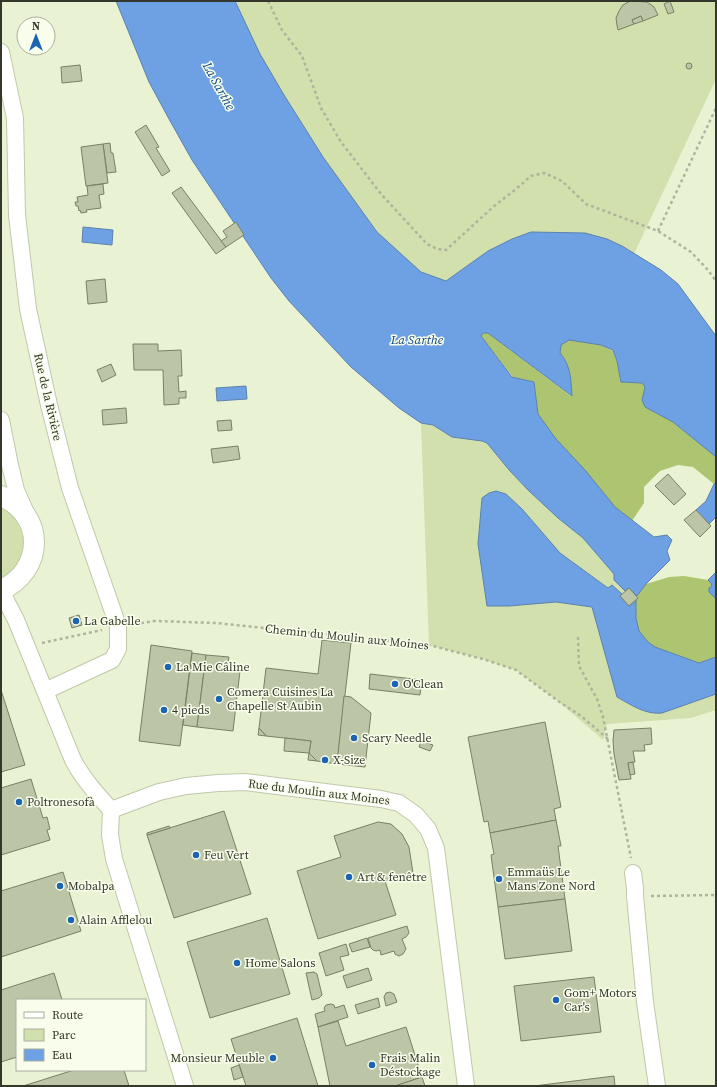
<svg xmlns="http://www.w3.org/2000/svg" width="717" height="1087" viewBox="0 0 717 1087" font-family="'Source Serif 4',serif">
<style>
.green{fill:#d1e0ad}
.forest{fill:#adc470}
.water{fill:#6da1e3;stroke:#5c81ac}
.building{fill:#bcc5a6;stroke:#788164}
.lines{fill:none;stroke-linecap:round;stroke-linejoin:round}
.minor-casing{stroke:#bfc9aa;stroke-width:18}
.tertiary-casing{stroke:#bfc9aa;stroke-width:22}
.path{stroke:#aeb59c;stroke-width:2.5;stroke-dasharray:3 3;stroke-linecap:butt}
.minor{stroke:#fff;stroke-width:16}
.tertiary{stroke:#fff;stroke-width:20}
.poi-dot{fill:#1c63b3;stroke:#f8feeb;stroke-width:1.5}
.labels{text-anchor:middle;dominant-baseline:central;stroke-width:3;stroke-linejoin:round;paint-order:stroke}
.street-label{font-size:12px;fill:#34372b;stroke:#f8feeb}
.poi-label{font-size:12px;fill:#34372b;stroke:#f8feeb;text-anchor:start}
.water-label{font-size:13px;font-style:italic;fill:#114681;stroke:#f8feeb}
</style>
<rect width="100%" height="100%" fill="#e9f3d3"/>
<!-- green -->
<g class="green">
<path d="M235 1H716V79L634 254 622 246 585 233 531 232 512 239 488 251 446 281 421 272 377 232 323 157 284 95 260 54Z"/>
<path d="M421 423 433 425 452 437 482 441 487 443 510 471 528 490 558 518 583 538 614 574V580L625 591 622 594 609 588 560 553 522 509 506 494 482 498 478 544 487 605 509 606 556 602 592 607 662 713 716 694V710L691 718 607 724 603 740 558 701 516 670 483 659 429 645Z"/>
<path d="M1 508C30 521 32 566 1 579Z"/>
</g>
<!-- forest -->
<g class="forest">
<path d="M483 333H488L571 396C572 382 570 364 560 353L561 345 569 340 601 345 613 351 617 361 621 382 643 383 645 387 642 400 645 407 673 422 716 457V482L714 484 693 467 678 465 660 471 644 487V503L632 521 615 507 556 439 538 414 534 382 513 377 481 336Z"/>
<path d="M684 576 708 580 711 583 712 586 709 592 716 599V657L699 663 655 647 648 642 639 632 636 618V600L638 598 637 596 646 584 669 577Z"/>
</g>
<!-- water -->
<g class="water">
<path d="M116 1H235L260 54 284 95 323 157 377 232 421 272 446 281 488 251 512 239 531 232 585 233 607 239 622 246 661 270 678 284 716 336V457L673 422 645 407 642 400 645 387 642 383 621 382 617 361 613 350 601 345 569 340 561 345 560 353C571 365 571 381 572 396L488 333H483L481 336 512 377 534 382 538 414 556 439 585 470 615 507 654 537 667 535 672 540 667 551 670 560 646 584 637 596 629 588 625 591 614 580V574L583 538 558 518 528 490 510 471 487 443 482 441 452 437 433 425 421 423 399 408 351 367 289 301 271 278 192 160 169 119 149 82Z"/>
<path d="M83 227 113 230 112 245 82 242Z"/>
<path d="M246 386 247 399 217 401 216 388Z"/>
<path d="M716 482V517L709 524 696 510 706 501 714 484Z"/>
<path d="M496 491 506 494 522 509 560 553 608 588 612 585 622 594 620 596 629 606 636 600V618L639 631 648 642 655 647 699 663 716 657V694L662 713C646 715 631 705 617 697L592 607 556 602 509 606H487L478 544 482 498 489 493Z"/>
<path d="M716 572V599L709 592V588L712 586 711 583 708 580Z"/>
</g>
<!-- building -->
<g class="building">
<path d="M630 1 647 2 654 7 658 15 643 21 641 16 632 20 634 24 618 30 617 25 616 18 619 11 623 5Z"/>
<path d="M670 1 674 12 668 14 664 4Z"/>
<path d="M641 16 643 21 634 24 632 20Z"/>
<circle cx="689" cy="66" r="3"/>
<path d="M80 65 82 81 62 83 61 67Z"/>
<path d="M146 125 159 147 156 148 170 171 162 176 135 132Z"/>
<path d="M110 143 111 153H113L116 172 107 173 103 144Z"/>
<path d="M103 144 108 183 86 186 81 147Z"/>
<path d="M103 184 104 194 99 195 101 208 86 210 87 212 81 213 80 210 79 211 78 206H76L75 202H78L77 197 88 195 87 186Z"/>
<path d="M181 187 226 247 216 254 172 193Z"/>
<path d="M236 222 244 235 226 247 221 241 227 237 223 231Z"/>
<path d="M105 279 107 302 88 304 86 281Z"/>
<path d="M133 344H158V351L181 350 182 376H178L179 392 186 391V398H179V404L164 405 163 370H134Z"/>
<path d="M111 364 116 375 102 382 97 370Z"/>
<path d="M126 408 127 423 103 425 102 410Z"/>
<path d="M231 420 232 430 218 431 217 421Z"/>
<path d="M238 446 240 459 213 463 211 449Z"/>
<path d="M668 474 686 494 674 505 655 486Z"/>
<path d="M696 510 711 526 700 537 684 520Z"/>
<path d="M629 588 638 598 629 606 620 596Z"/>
<path d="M79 615 82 625 72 628 69 618Z"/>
<path d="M322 640 351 643 337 764 317 761 309 753 311 741 266 736 259 728 266 668 318 674Z"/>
<path d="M151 645 192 651 180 746 139 741Z"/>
<path d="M192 653 206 655 197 727 183 725Z"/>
<path d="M206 655 229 657 227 670 240 671 233 731 197 727Z"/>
<path d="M370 674 422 680 420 695 369 689Z"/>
<path d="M1 690 25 765 1 772Z"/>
<path d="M344 696 351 697 371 713 365 767 337 764Z"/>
<path d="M545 722 561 807 554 809 556 820 490 833 488 821 484 822 468 737Z"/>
<path d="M259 728 266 736 258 735Z"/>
<path d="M651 728 652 744 644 745 645 751H633L635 762 628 763 631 779 619 780 614 754 613 741 614 730Z"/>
<path d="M285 738 311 741 309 753 284 751Z"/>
<path d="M421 741 433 745 430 751 419 747Z"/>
<path d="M309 753 317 761 308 760Z"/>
<path d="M633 762 635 774 630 775 628 763Z"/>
<path d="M31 779 43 818 47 817 50 829 47 830 50 840 1 855V788Z"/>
<path d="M224 811 251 894 174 918 147 835Z"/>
<path d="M556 820 561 846H558L565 899 498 907 491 855 494 854 490 833Z"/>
<path d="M378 822 391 824 402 834 409 847 413 873 385 881 396 915 318 939 297 871 341 857 334 836Z"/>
<path d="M169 826 170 828 147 835V833Z"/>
<path d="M63 872 81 931 1 957V891Z"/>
<path d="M565 899 572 951 505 959 498 907Z"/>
<path d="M267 918 290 994 210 1018 187 942Z"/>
<path d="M407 926 409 933 406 937 402 939 406 949 403 954 399 956 395 954 394 951 381 955 380 950 376 951 373 950 371 948 368 938Z"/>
<path d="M367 938 370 947 352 952 349 944Z"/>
<path d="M346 944 349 955 340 957 344 970 326 976 319 953Z"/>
<path d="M368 968 372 980 347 988 343 976Z"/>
<path d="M314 972 317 974 322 995 319 998 312 1000 306 973Z"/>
<path d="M54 973 62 1000H17V1057L1 1062V990Z"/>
<path d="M594 977 601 1032 521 1041 514 986Z"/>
<path d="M390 992 394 994 397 1002 386 1006 384 997 386 993Z"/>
<path d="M378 998 380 1007 358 1014 355 1005Z"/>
<path d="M331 1004 334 1005 335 1008 344 1005 348 1017 318 1027 315 1014 325 1011 324 1008 326 1005Z"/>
<path d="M297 1018 318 1086H246L231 1039Z"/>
<path d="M338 1021 346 1046 406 1027 422 1077 395 1086H330L318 1027Z"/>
<path d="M239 1065 243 1077 234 1080 231 1068Z"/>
<path d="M74 1070H124L129 1086H23Z"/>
<path d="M614 1076 615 1086H534Z"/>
<path d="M422 1077 425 1086H395Z"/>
</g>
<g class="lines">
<defs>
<g id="minor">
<path d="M1 52 15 118 17 215 28 309 49 405 70 488 118 626V649L112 660 45 691"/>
<path d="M1 420 10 465 16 490 27 515"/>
<path d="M1 591 16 620 73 760C83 779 97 794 111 810L110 835 114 859 185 1086"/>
<path d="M111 810 159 792 186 786 218 783 245 782 381 799 399 803 416 815 428 829 436 848 466 1086"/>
<path d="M633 873 635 888V896L645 1002 657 1086"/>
</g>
<path id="tertiary" d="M1 496C46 515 44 571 1 590"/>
</defs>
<!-- minor casing -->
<use href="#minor" class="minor-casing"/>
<!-- tertiary casing -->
<use href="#tertiary" class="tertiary-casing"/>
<!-- path -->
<g class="path">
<path d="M268 1 282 30 302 56 321 108 341 142 381 194 427 244 437 249 446 250 493 207 516 189 531 176 544 173 562 181 586 204 658 231 691 252 707 269 716 281"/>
<path d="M658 231 716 108"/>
<path d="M135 624 155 621 216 623 429 645 483 659 516 670 558 701 581 716 608 739"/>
<path d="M578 637 579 666 597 699 603 717 631 858"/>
<path d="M42 643 102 630"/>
<path d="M651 896 716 895"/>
</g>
<!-- minor -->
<use href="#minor" class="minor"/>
<!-- tertiary -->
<use href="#tertiary" class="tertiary"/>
</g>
<!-- markers -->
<g class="poi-dot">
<circle cx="76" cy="621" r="4"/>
<circle cx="168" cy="667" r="4"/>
<circle cx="395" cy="684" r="4"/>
<circle cx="219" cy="699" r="4"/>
<circle cx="164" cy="710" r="4"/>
<circle cx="354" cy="738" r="4"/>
<circle cx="325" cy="760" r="4"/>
<circle cx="19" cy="802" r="4"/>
<circle cx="196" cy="855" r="4"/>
<circle cx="349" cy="877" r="4"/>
<circle cx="499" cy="879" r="4"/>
<circle cx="60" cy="886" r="4"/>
<circle cx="71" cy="920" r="4"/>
<circle cx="237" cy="963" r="4"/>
<circle cx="556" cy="1000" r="4"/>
<circle cx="273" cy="1058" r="4"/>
<circle cx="372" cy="1065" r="4"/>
</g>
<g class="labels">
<!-- street labels -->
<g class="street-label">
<text transform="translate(48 397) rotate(77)">Rue de la Rivière</text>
<text transform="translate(347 637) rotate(6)">Chemin du Moulin aux Moines</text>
<text transform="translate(319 792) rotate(7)">Rue du Moulin aux Moines</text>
</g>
<!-- poi labels -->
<g class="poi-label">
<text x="84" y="621">La Gabelle</text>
<text x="176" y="667">La Mie Câline</text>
<text x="403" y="684">O'Clean</text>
<text x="227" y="692">Comera Cuisines La<tspan x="227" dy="14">Chapelle St Aubin</tspan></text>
<text x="172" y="710">4 pieds</text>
<text x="362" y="738">Scary Needle</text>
<text x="333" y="760">X-Size</text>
<text x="27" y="802">Poltronesofà</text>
<text x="204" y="855">Feu Vert</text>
<text x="507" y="872">Emmaüs Le<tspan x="507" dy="14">Mans Zone Nord</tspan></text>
<text x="357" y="877">Art &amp; fenêtre</text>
<text x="68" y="886">Mobalpa</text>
<text x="79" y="920">Alain Afflelou</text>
<text x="245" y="963">Home Salons</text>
<text x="564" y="993">Gom+ Motors<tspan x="564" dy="14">Car's</tspan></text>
<text x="265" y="1058" text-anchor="end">Monsieur Meuble</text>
<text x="380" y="1058">Frais Malin<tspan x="380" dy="14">Déstockage</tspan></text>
</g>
<!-- water labels -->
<g class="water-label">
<text transform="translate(219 86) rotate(61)">La Sarthe</text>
<text x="417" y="339">La Sarthe</text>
</g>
</g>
<!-- border -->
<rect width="717" height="1087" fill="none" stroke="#34372b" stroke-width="4"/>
<!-- legend -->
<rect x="16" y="999" width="130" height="72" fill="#f8feeb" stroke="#aaae9e"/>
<rect x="24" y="1012" width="20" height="6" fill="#ffffff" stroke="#aaae9e"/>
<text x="52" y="1019" font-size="12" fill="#34372b">Route</text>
<rect x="24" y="1029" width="20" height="12" fill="#d1e0ad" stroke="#aaae9e"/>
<text x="52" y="1039" font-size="12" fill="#34372b">Parc</text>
<rect x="24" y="1049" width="20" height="12" fill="#6da1e3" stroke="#aaae9e"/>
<text x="52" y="1059" font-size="12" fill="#34372b">Eau</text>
<!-- north arrow -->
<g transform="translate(36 36)"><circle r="19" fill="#f8feeb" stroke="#aaae9e"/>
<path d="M0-3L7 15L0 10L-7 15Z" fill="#1c63b3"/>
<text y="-6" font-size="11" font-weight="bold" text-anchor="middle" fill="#34372b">N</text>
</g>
</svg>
